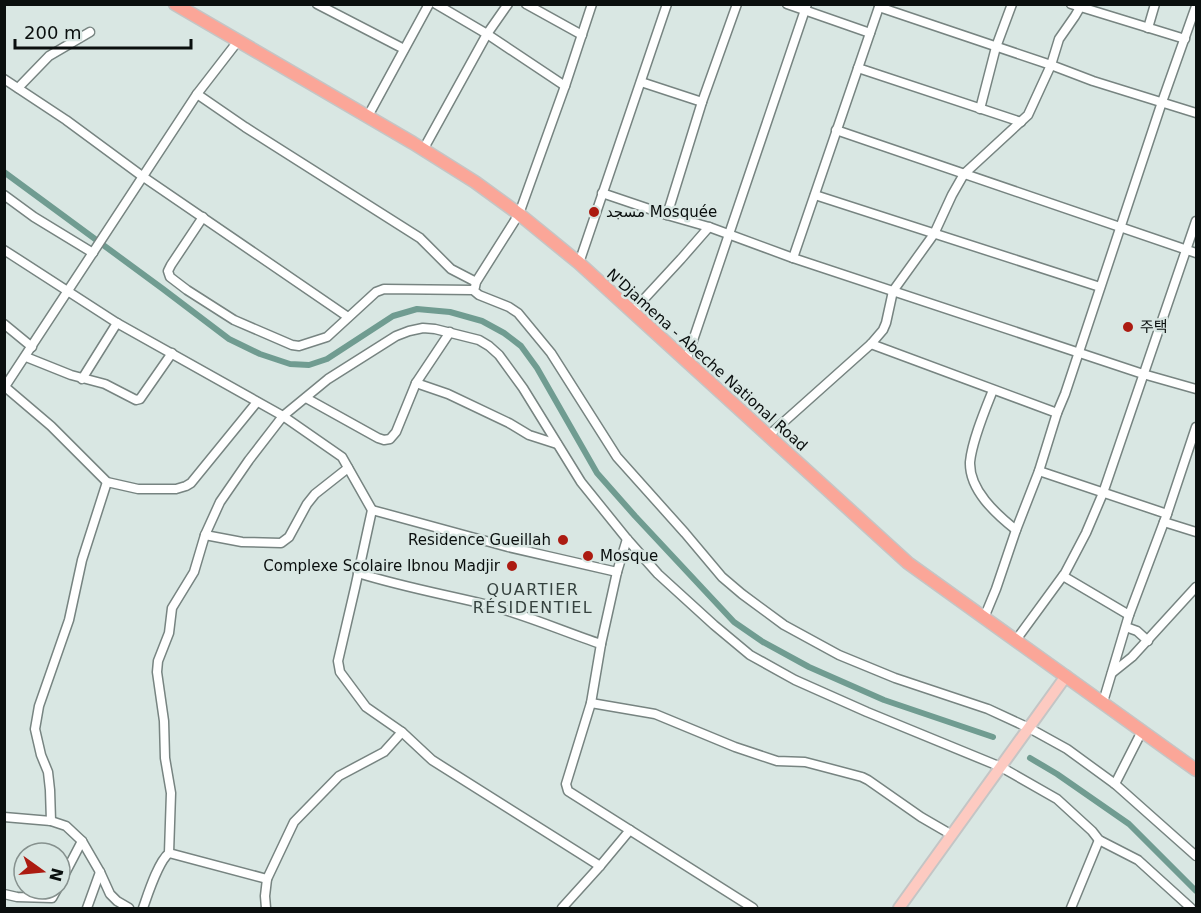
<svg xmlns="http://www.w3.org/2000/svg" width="1201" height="913" viewBox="0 0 1201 913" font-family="'DejaVu Sans','Noto Naskh Arabic','Noto Sans KR',sans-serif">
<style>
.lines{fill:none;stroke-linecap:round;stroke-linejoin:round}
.canal{stroke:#709c91;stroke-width:6}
.minor-casing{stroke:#778481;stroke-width:11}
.major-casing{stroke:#c4c5c5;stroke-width:14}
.highway-casing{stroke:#c4c5c5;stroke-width:15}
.minor{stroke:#fff;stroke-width:8}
.major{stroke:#fdcac1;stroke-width:10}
.highway{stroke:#fba698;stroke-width:12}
.poi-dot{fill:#ac1b11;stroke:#d9e7e3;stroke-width:2}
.labels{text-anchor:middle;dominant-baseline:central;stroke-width:5;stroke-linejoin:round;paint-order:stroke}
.poi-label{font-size:15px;fill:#0a0f0e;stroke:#d9e7e3;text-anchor:start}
.street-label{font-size:15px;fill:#0a0f0e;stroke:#d9e7e3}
.neighbourhood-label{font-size:16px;letter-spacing:1.5px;fill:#36423f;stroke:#d9e7e3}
</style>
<rect width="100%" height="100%" fill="#d9e7e3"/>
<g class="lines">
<!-- canal -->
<g class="canal">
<path d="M4 172 163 289 229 339 260 354 290 364 309 365 327 359 393 316 417 309 450 312 482 321 504 333 521 346 537 368 597 473 635 516 734 622 763 642 809 667 884 700 993 737"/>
<path d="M1030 758 1057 774 1129 824 1196 891"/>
</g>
<defs>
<g id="minor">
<path d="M317 4 404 49"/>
<path d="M436 4 487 34 565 86"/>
<path d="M526 4 582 35"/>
<path d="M737 4 702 102 667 215 709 227 793 258 1143 374 1196 389"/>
<path d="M787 4 870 33"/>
<path d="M1071 4 1185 39"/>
<path d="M879 7 1051 65 1093 81 1196 113"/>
<path d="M1148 28 1155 4"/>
<path d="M858 68 1021 122"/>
<path d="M4 79 66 120 142 176 348 317"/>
<path d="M641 82 702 102"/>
<path d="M18 88 49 56 90 32"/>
<path d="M197 94 245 127 420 238 451 269 476 282"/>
<path d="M980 109 996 47 1012 4"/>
<path d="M368 116 429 4"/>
<path d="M836 130 1196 253"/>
<path d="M423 150 487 34 508 4"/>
<path d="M602 193 667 215"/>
<path d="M4 195 34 217 93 253"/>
<path d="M815 195 1100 287"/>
<path d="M203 217 171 265 168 271 170 277 187 290 234 320 292 345 299 346 327 337 376 292 384 289 473 290 479 295 509 307 518 313 551 353 617 457 685 533 722 577 742 594 784 625 839 655 895 678 988 709 1029 728 1067 749 1115 784 1196 856"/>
<path d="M4 250 117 323 283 416 342 457 372 510 355 588 338 661 340 672 366 707 402 732 432 760 600 866"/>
<path d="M793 258 880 4"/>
<path d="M579 263 667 4"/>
<path d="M475 287 476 282 519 214 565 86 592 4"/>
<path d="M632 312 681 259 709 227"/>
<path d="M4 324 32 347"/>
<path d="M871 344 1057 413"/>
<path d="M26 357 71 375 105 384 136 400 140 399 172 353"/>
<path d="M686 361 807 4"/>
<path d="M82 379 117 323"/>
<path d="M416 383 448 394 509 423 529 435 557 444"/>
<path d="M4 386 51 426 107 482 138 489H176L186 486 191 483 257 402"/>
<path d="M4 388 197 94 238 41"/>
<path d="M993 390C985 410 972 441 970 462 969 490 996 514 1016 530"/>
<path d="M306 398 378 438 384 440 390 439 396 432 416 383 450 332"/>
<path d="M768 436 871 344 883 330 886 323 893 291 934 234 952 195 964 174 1028 115 1051 65 1059 39 1075 16 1082 4"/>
<path d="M1039 471 1167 514"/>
<path d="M372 510 508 547 617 572"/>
<path d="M1164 522 1196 532"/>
<path d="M205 535 242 542 281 543 289 537 307 504 315 494 348 468"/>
<path d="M358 573C399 586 442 594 484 604 524 614 562 631 601 644L591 703 566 784 568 791 753 908"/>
<path d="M1063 576 1129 615"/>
<path d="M984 618 996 589 1016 530 1039 471 1057 413 1065 394 1162 102 1196 6"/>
<path d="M1126 627 1137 631 1148 641"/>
<path d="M1016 640 1065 573 1086 533 1103 493 1196 221"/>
<path d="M601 644 617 572 627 539"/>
<path d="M1112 673 1132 657 1196 587"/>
<path d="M1103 702 1129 615 1167 514 1196 427"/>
<path d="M591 703 655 714 735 747 777 761 805 762 862 777 868 780 921 817 952 835"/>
<path d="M1115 784 1142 731"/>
<path d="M4 817 51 821 66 826 82 841 100 872 110 894 117 901 129 908"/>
<path d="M51 821 50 790 48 772 41 755 35 729 39 706 69 620 82 560 107 482"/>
<path d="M169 853 267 879"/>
<path d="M60 883 82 841"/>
<path d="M4 894 17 897 52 898 57 889"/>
<path d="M87 908 100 872"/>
<path d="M143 908C148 894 158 862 169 853L171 793 165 758 164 721 157 672 158 661 169 633 172 608 194 572 205 535 220 502 249 460 283 416 328 379 396 336 409 331 423 328 435 329 479 340 489 346 499 355 523 388 581 482 627 539 658 574 714 625 750 655 795 680 867 712 1001 767 1057 799 1092 831 1099 840 1138 860 1191 908"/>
<path d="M266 908 265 896 267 879 294 822 339 776 384 752 402 732"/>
<path d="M562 908 600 866 630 830"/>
<path d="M1071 908 1099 840"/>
</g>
<path id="major" d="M899 908 1066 676"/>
<path id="highway" d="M175 4 413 143 475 182 519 214 579 263 908 563 1196 770"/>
</defs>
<!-- minor casing -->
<use href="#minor" class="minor-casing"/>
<!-- major casing -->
<use href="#major" class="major-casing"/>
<!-- highway casing -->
<use href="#highway" class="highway-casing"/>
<!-- minor -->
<use href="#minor" class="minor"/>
<!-- major -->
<use href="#major" class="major"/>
<!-- highway -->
<use href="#highway" class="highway"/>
</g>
<!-- markers -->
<g class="poi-dot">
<circle cx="594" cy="212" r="6"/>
<circle cx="1128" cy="327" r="6"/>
<circle cx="563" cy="540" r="6"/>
<circle cx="588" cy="556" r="6"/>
<circle cx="512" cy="566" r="6"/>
</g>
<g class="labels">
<!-- poi labels -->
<g class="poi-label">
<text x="606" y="212">مسجد Mosquée</text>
<text x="1140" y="327">주택</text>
<text x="551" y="540" text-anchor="end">Residence Gueillah</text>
<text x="600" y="556">Mosque</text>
<text x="500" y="566" text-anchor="end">Complexe Scolaire Ibnou Madjir</text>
</g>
<!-- street labels -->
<g class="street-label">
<text transform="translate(707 360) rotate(42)">N'Djamena - Abeche National Road</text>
</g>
<!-- neighbourhood labels -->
<g class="neighbourhood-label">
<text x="533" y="589">QUARTIER<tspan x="533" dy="18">RÉSIDENTIEL</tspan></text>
</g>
</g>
<!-- border -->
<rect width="1201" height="913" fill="none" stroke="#0a0f0e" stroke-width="12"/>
<!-- north arrow -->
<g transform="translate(42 871) rotate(105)"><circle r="28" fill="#d9e7e3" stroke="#86918e" stroke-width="1.5"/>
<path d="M0-4.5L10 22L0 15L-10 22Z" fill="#ac1b11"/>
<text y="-9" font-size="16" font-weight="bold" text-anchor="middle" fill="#0a0f0e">N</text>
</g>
<!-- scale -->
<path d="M15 39v9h176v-9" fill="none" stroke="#0a0f0e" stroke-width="3"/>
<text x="24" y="39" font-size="18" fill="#0a0f0e" stroke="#d9e7e3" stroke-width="4.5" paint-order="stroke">200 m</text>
</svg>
